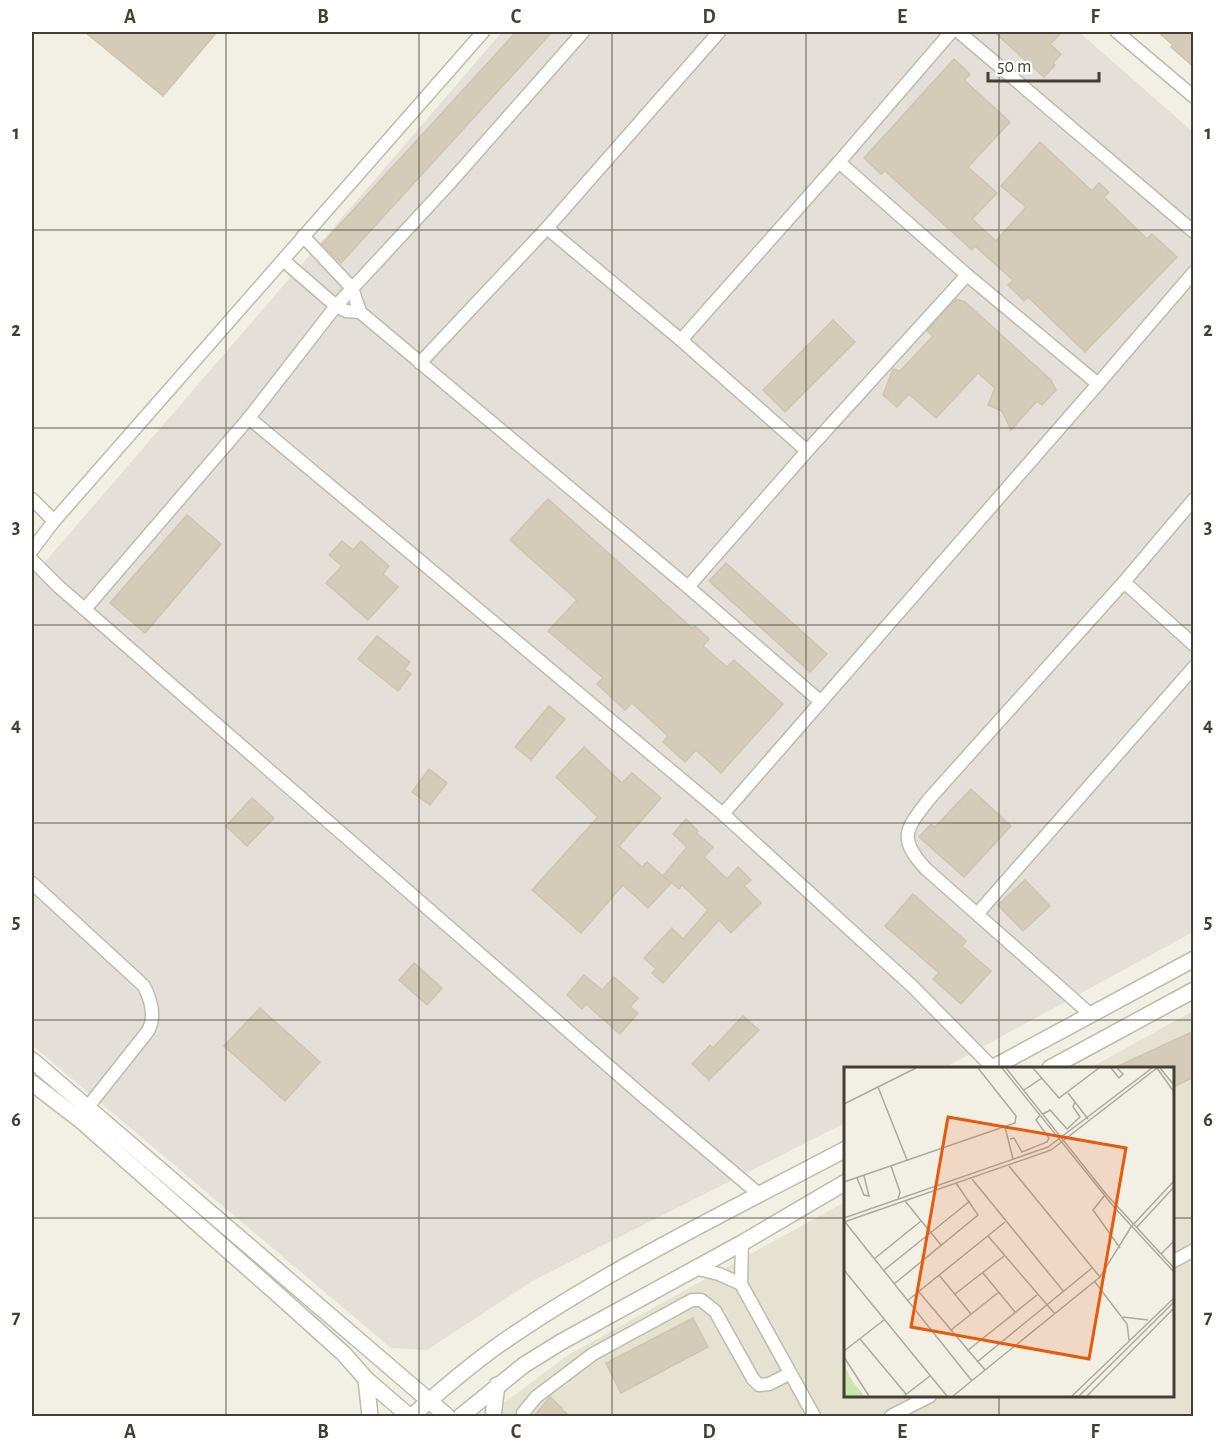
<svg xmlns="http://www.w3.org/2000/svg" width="1225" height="1448" viewBox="0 0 1225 1448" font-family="'Alegreya Sans',sans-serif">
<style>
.residential{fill:#e6e2d2}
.industrial{fill:#e4e0d9}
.building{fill:#d4ccb9;stroke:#cfc4ac;stroke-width:1.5}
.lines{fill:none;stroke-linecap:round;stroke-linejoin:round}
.minor-casing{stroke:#c0bba9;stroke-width:15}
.tertiary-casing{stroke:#c0bba9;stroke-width:18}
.minor{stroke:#fff;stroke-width:12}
.tertiary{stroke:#fff;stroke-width:15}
.grid{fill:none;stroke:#443f34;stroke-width:1.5;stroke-opacity:0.55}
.inset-road{fill:none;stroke:#aca99e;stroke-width:1.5}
.view{fill:#e8590c;fill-opacity:0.15;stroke:#e8590c;stroke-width:3}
.inset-edge{fill:none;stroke:#443f34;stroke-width:3}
.neatline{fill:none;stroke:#443f34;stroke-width:2}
.grid-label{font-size:20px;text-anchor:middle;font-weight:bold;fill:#443f34}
</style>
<rect width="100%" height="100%" fill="#f2efe4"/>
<!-- residential -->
<path class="residential" d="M1193 1011V1416H486L568 1355 845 1202 846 1396H1172V1068H1090Z"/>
<!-- industrial -->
<path class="industrial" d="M502 32H1079L1193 132V932L944 1068H846L845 1123 534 1280 427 1350 391 1348 32 1045V577Z"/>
<!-- building -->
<g class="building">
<path d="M85 32H217L163 96Z"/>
<path d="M516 32H552L341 263 322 244Z"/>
<path d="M994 32H1062L1050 44 1061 54 1053 63 1055 65 1044 77Z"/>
<path d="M1158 32H1194V67L1171 47 1173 45Z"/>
<path d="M954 59 970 74 964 80 1010 122 968 167 997 193 972 219 996 241 1026 207 1001 186 1040 142 1092 191 1099 183 1109 192 1104 197 1147 239 1152 234 1177 257 1085 352 1028 297 1024 301 1008 285 1013 280 975 246 972 250 885 171 881 174 864 158Z"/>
<path d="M956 299 965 302 1051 380 1056 390 1042 405 1037 401 1011 430 1002 411 988 405 995 388 978 373 936 418 909 394 897 407 883 395 893 369 900 371 933 336 927 331Z"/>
<path d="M833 320 855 342 785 412 763 390Z"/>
<path d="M548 499 692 628 695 626 709 639 703 646 727 667 734 660 783 704 721 773 696 750 685 762 663 742 668 736 632 703 625 710 597 684 603 678 548 631 577 600 510 540Z"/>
<path d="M187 515 221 544 145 633 110 603Z"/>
<path d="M342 541 353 550 361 541 389 566 383 574 398 587 368 620 326 583 342 566 329 555Z"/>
<path d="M726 563 827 654 810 672 709 581Z"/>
<path d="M377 636 410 662 404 669 411 674 398 691 358 659Z"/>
<path d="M549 706 565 719 531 760 515 747Z"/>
<path d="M584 747 622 783 632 773 661 798 619 846 642 867 647 862 671 883 648 908 623 885 581 933 532 890 598 817 556 777Z"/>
<path d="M429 769 447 783 430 805 412 792Z"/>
<path d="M971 789 1011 826 964 877 919 837 931 824 935 827Z"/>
<path d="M252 798 274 818 247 846 226 826Z"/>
<path d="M686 819 698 831 696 833 713 847 704 857 727 879 738 867 751 880 744 886 761 903 731 933 719 920 663 983 652 973 656 969 644 958 672 928 683 939 708 910 682 885 679 889 663 876 687 847 673 834Z"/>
<path d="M1025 880 1050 906 1023 931 998 905Z"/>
<path d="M913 894 966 941 962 946 991 971 961 1004 933 979 939 973 885 926Z"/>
<path d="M414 963 442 988 427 1005 399 980Z"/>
<path d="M584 975 602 990 614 977 638 998 630 1007 638 1013 620 1034 586 1004 582 1009 567 995Z"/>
<path d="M260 1008 320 1062 285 1101 224 1046Z"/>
<path d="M743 1016 759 1030 709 1080 692 1064 710 1045 713 1048Z"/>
<path d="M1194 1031V1077L1173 1087V1068H1114Z"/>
<path d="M693 1318 708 1347 621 1393 606 1363Z"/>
<path d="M550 1397 562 1408 561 1409 570 1416H534Z"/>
</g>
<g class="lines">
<defs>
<g id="minor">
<path d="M959 32 1194 232"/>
<path d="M1117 32 1194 97"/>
<path d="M839 162 967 275 1098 384"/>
<path d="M547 228 681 340 807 451"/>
<path d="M303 236 352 288 360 312 688 587 821 702"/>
<path d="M283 260 336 306 346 311 360 312"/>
<path d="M681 340 839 162 951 32"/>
<path d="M420 363 547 228 719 32"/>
<path d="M249 418 723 814 912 986 993 1068"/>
<path d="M32 499 54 521"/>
<path d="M32 550 54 521 483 32"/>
<path d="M32 560 58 586 644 1097 760 1195"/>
<path d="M1124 582 1194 645"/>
<path d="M688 587 807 451 967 275"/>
<path d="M85 609 249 418 336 306 448 185 583 32"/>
<path d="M723 814 1098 384 1194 272"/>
<path d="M32 883 144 986C151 1000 156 1017 148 1031L83 1113"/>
<path d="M978 913 1194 667"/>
<path d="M1090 1014 926 869C896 837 907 828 930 798L1124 582 1194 499"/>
<path d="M742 1243 741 1284 814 1416"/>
<path d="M1172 1262 1194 1250"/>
<path d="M694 1268 719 1274 741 1284"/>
<path d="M524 1416 523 1413 536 1397 593 1354 692 1300H701L715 1311 753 1379 759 1385 769 1384 789 1374"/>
<path d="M891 1416 930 1396"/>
</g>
<g id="tertiary">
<path d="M32 1060 447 1416"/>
<path d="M992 1068 1194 959"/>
<path d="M1050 1068 1194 990"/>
<path d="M32 1083 79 1119 275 1292 344 1354 366 1379 409 1416"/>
<path d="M366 1379 370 1416"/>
<path d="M412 1416C440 1391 469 1366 500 1344 608 1269 729 1211 846 1149"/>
<path d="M461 1416 524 1365 561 1342 742 1243 846 1182"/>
<path d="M493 1416 497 1385"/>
</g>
</defs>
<!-- minor casing -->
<use href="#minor" class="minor-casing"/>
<!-- tertiary casing -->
<use href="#tertiary" class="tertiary-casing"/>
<!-- minor -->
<use href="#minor" class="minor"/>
<!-- tertiary -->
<use href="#tertiary" class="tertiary"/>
</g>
<!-- grid -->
<path class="grid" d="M226 32V1416M419 32V1416M612 32V1416M806 32V1416M999 32V1068M32 230H1194M32 428H1194M32 625H1194M32 823H1194M32 1020H1194M32 1218H846M1172 1218H1194M999 1396V1416"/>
<!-- overview -->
<g transform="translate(844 1067)">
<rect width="330" height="330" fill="#f2efe4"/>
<path d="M0 297 7 312 20 329H0Z" fill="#c7e7ab"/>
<path class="inset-road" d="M158 1 270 140 330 205M162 1 262 127 330 201M189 1 215 31 255 1M267 1 275 11 279 7 273 1M313 1 330 25M316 1 330 18M34 20 63 93M180 23 198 11M224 26 244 52M0 37 72 1M199 47 206 43 223 62 236 50 229 40 231 35M161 60 169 92M166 72 170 71 178 85 203 75 205 71 192 53 196 48M47 99 56 125 54 132M165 99 256 210M13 111 20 128 25 129 20 109M128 112 220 225M0 115 171 56 172 49 134 1M261 128 249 143 276 181M61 134 97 178M0 151 204 80 308 1M0 155 207 83 313 1M1 155 128 314M293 160 330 120M144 169 211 247M317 187 330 174M30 192 77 154M0 203 103 329M39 204 126 134M139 206 171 245M95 208 127 247M251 215 283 257 285 273M50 217 134 148 112 116M75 225 141 303M111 227 160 189M63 234 161 155M279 250 304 253M107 263 155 225M16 272 62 327M0 284 40 253M123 284 193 228M0 290 25 329M133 295 248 201M60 329 86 309M109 329 256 210 287 160 330 114M228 329 330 231M235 329 330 235M243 329 330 241"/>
<path class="view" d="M104 50 282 81 245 292 67 260Z"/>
<rect width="330" height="330" class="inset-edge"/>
</g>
<!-- border -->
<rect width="1225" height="1448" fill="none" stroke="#ffffff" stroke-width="66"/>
<!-- scale -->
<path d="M988 72v9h111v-9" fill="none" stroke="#443f34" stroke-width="3"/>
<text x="997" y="72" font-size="18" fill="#443f34" stroke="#ffffff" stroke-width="4.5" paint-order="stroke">50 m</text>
<rect x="33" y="33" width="1159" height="1382" class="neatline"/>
<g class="grid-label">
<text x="130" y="23">A</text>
<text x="323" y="23">B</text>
<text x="516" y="23">C</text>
<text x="709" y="23">D</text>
<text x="902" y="23">E</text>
<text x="1095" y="23">F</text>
<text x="16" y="139">1</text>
<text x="1208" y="139">1</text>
<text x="16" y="336">2</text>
<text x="1208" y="336">2</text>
<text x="16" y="533">3</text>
<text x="1208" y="533">3</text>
<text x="16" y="731">4</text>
<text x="1208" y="731">4</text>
<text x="16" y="928">5</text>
<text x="1208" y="928">5</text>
<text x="16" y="1126">6</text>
<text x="1208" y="1126">6</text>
<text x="16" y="1323">7</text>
<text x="1208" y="1323">7</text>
<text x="130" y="1438">A</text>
<text x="323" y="1438">B</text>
<text x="516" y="1438">C</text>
<text x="709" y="1438">D</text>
<text x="902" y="1438">E</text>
<text x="1095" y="1438">F</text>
</g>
</svg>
